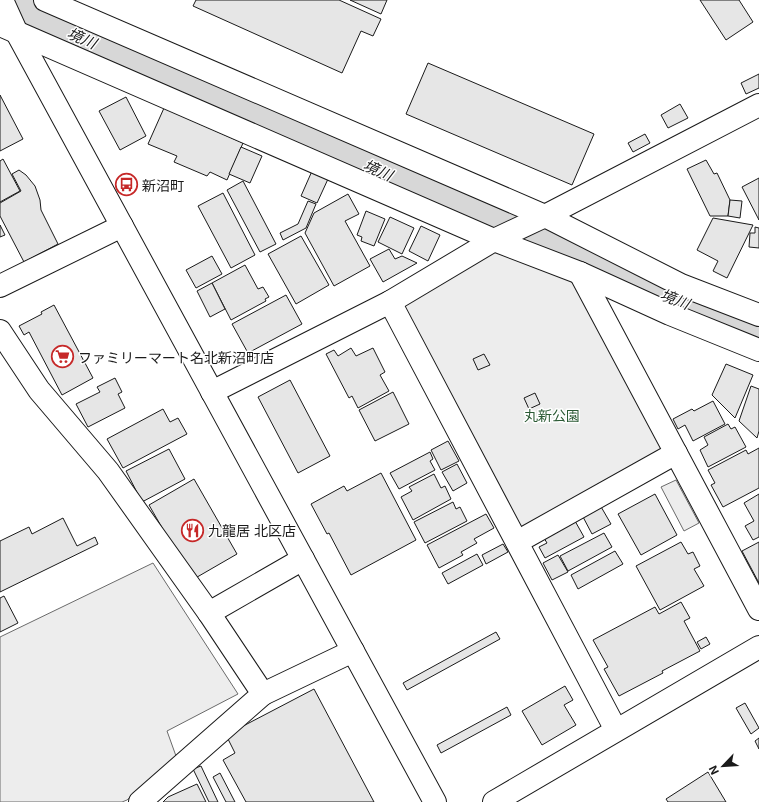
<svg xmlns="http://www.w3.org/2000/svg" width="759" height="802" viewBox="0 0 759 802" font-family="Inter,'Noto Sans JP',sans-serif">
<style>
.built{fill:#ededed;stroke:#6a6a6a}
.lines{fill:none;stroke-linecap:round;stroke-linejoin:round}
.river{stroke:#d7d7d7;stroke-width:47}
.building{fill:#e6e6e6;stroke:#1a1a1a}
.street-casing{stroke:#1a1a1a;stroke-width:24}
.secondary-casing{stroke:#1a1a1a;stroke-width:24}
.street{stroke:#fff;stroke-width:22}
.secondary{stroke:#fff;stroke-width:22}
.labels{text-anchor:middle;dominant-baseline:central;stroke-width:3;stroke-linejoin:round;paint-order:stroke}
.poi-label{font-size:14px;fill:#1a1a1a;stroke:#fff;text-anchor:start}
.park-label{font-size:14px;fill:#2b5a34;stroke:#fff}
.water-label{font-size:15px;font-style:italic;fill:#1a1a1a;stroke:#fff}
</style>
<rect width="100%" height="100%" fill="#fff"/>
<!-- built -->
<g class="built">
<path d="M494 242 578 276 673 453 517 539 392 303Z"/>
<path d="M676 480 699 523 684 531 661 487Z"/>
<path d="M153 563 238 694 167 731 176 756 127 800 122 802H0V637Z"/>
</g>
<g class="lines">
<!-- river -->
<path class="river" d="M0 1 479 213 625 280 759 332"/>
</g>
<!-- building -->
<g class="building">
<path d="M196 0H339L381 19 373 36 361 31 342 73 193 6Z"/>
<path d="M350 0H387L381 14Z"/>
<path d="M700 0H739L753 22 726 40Z"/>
<path d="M428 63 594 134 572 185 406 114Z"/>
<path d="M759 74V88L746 94 741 83Z"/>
<path d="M0 95 23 139 0 151Z"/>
<path d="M126 97 146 136 120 150 99 111Z"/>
<path d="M680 104 688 118 668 128 661 115Z"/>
<path d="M164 108 243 143 227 180 210 172 207 176 174 162 177 156 148 144Z"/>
<path d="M645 134 650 143 633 152 628 143Z"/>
<path d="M241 147 262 156 250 183 229 174Z"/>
<path d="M3 159 20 191 0 202V161Z"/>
<path d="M706 160 714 174 717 173 730 200 728 216H710L687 169Z"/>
<path d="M19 170 26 175 35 186 40 200 41 210 58 244 24 262 0 216V203L21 191 12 174Z"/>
<path d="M312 171 328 179 317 203 301 196Z"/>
<path d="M759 178V220L742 187Z"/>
<path d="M243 181 276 244 260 252 227 190Z"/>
<path d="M223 193 255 255 231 268 198 206Z"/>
<path d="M348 194 359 214 345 221 370 266 334 286 305 233 314 213Z"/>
<path d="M730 200 742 201 740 218 728 216Z"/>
<path d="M308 201 316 204 306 228 283 240 280 233 298 224Z"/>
<path d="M366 211 385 219 374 246 361 241 362 237 357 235Z"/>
<path d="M390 217 414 228 402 254 378 242Z"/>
<path d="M713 218 753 225 727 278 713 271 718 261 697 250Z"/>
<path d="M0 225 5 235 0 237Z"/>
<path d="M421 226 440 235 428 261 409 251Z"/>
<path d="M755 227 759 228V248L749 247 750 233H755Z"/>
<path d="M301 236 329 285 296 304 268 254Z"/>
<path d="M389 249 395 259 402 256 417 263 383 282 370 259Z"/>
<path d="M212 256 222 274 196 288 186 270Z"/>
<path d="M245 265 258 289 263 287 269 297 265 299 266 301 231 320 212 283Z"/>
<path d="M212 283 225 309 210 317 197 291Z"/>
<path d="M286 295 302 324 248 353 232 324Z"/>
<path d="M54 305 93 378 62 395 29 332 24 335 19 326 42 314 41 312Z"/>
<path d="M351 348 356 356 373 348 385 372 380 375 389 391 358 408 352 396 349 398 326 354 334 350 338 356Z"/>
<path d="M484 354 490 365 478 370 473 359Z"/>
<path d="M726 364 753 375 735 418 712 395Z"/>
<path d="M115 378 122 392 118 394 125 408 88 427 76 404 100 392 97 387Z"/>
<path d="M290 380 330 456 298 473 258 397Z"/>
<path d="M751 386 759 389V431L757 438 739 421Z"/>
<path d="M393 392 409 424 375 441 359 410Z"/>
<path d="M535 393 540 404 529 409 524 398Z"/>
<path d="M713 401 725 424 693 441 685 425 678 429 673 419 692 409 694 411Z"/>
<path d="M163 409 170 422 178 418 187 434 123 468 107 439Z"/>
<path d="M728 424 731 429 735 427 746 447 708 467 700 450 708 445 704 437Z"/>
<path d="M448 441 459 461 441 470 431 450Z"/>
<path d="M759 448V488L723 507 711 485 715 483 708 470 746 450 748 454Z"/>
<path d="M169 449 185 479 142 502 126 471Z"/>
<path d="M430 452 433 459 430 461 435 470 399 489 390 473Z"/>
<path d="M457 464 467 483 453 491 442 472Z"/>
<path d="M381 473 416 540 351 575 329 533 327 534 311 504 344 486 347 491Z"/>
<path d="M434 474 441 488 445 486 451 499 413 520 401 497 412 491 409 487Z"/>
<path d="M194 479 237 554 192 580 149 505Z"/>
<path d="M655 494 677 535 641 555 618 514Z"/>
<path d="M759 494V537L753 540 745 526 754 521 744 503Z"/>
<path d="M453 502 456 509 460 507 467 521 425 543 414 522Z"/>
<path d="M600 505 611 524 592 534 582 515Z"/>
<path d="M486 514 494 528 474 539 477 543 461 552 463 555 439 568 427 545Z"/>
<path d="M63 518 77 546 95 537 98 544 0 592V541L29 527 32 534Z"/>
<path d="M575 521 584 537 545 558 539 547 547 543 544 538Z"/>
<path d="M604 533 612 547 568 571 560 556Z"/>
<path d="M681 542 688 554 693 552 700 566 694 569 704 586 660 610 636 566Z"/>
<path d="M759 542V583L742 551Z"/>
<path d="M503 544 508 552 486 564 482 555Z"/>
<path d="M615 551 623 564 578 589 571 575Z"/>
<path d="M477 554 483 565 448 584 442 573Z"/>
<path d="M558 555 568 572 552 580 543 563Z"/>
<path d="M4 596 18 623 0 632V598Z"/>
<path d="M681 602 690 618 684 621 700 651 662 671 663 673 619 696 604 669 608 667 593 640 655 607 659 614Z"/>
<path d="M496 632 500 639 407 690 403 683Z"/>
<path d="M706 637 710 644 701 649 697 642Z"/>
<path d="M565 686 573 700 564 705 576 725 542 745 522 711Z"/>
<path d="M314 689 374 802H246L223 760 235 753 226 735Z"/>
<path d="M745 703 759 728 751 734 736 708Z"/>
<path d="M507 707 511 715 441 753 437 745Z"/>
<path d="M759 738V749L755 741Z"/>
<path d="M201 766 218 802H209L193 769Z"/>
<path d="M708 772 726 802H668L666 799Z"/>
<path d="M220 773 235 802H226L213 777Z"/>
<path d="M197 784 206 802H163L168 797Z"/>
</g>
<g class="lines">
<defs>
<g id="street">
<path d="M45 0 545 216 681 285 759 315"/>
<path d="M0 25 494 240 580 273 670 314 759 350"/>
<path d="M580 273 759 609"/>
<path d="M0 286 122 226"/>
<path d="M390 302 616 730"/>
<path d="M0 331 39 390 108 471 209 613 263 694 140 802"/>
<path d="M212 392 390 302 494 240 545 216 759 105"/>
<path d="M517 542 676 453"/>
<path d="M209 613 303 559"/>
<path d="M263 694 353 651"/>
<path d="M494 802 759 647"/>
</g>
<path id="secondary" d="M2 0 17 33 435 802"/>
</defs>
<!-- street casing -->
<use href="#street" class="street-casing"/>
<!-- secondary casing -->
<use href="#secondary" class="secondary-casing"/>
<!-- street -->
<use href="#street" class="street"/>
<!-- secondary -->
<use href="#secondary" class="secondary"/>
</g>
<!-- icons -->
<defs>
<symbol id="bus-ring" viewBox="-11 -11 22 22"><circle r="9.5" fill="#fff" stroke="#c62828" stroke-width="1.5"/><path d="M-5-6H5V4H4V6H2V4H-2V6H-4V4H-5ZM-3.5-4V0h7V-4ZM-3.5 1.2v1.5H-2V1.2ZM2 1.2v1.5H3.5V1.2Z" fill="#c62828"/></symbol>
<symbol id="supermarket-ring" viewBox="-11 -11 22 22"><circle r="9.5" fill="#fff" stroke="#c62828" stroke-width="1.5"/><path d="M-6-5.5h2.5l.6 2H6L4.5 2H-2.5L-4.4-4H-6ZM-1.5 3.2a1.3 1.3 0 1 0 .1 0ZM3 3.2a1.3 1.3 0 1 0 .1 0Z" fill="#c62828"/></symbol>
<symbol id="restaurant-ring" viewBox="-11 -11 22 22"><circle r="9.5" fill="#fff" stroke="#c62828" stroke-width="1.5"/><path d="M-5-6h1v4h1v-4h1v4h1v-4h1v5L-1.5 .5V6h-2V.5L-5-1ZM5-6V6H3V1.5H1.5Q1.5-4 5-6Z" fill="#c62828"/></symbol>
</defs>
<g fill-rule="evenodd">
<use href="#bus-ring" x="114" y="172" width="25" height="25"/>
<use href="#supermarket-ring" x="50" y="344" width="25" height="25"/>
<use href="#restaurant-ring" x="180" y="518" width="25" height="25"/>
</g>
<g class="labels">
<!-- poi labels -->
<g class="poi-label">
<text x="142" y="185">新沼町</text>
<text x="78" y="357">ファミリーマート名北新沼町店</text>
<text x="208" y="530">九龍居 北区店</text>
</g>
<!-- park labels -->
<g class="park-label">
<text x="552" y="415">丸新公園</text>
</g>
<!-- water labels -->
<g class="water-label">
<text transform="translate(82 38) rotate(24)">境川</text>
<text transform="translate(378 170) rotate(24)">境川</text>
<text transform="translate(675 299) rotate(21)">境川</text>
</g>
</g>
<!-- north arrow -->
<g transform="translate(723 766) rotate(245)" stroke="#ffffff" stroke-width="3" paint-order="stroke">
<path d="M0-3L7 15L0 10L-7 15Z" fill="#1a1a1a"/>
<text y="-6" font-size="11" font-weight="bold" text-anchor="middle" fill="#1a1a1a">N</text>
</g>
</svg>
